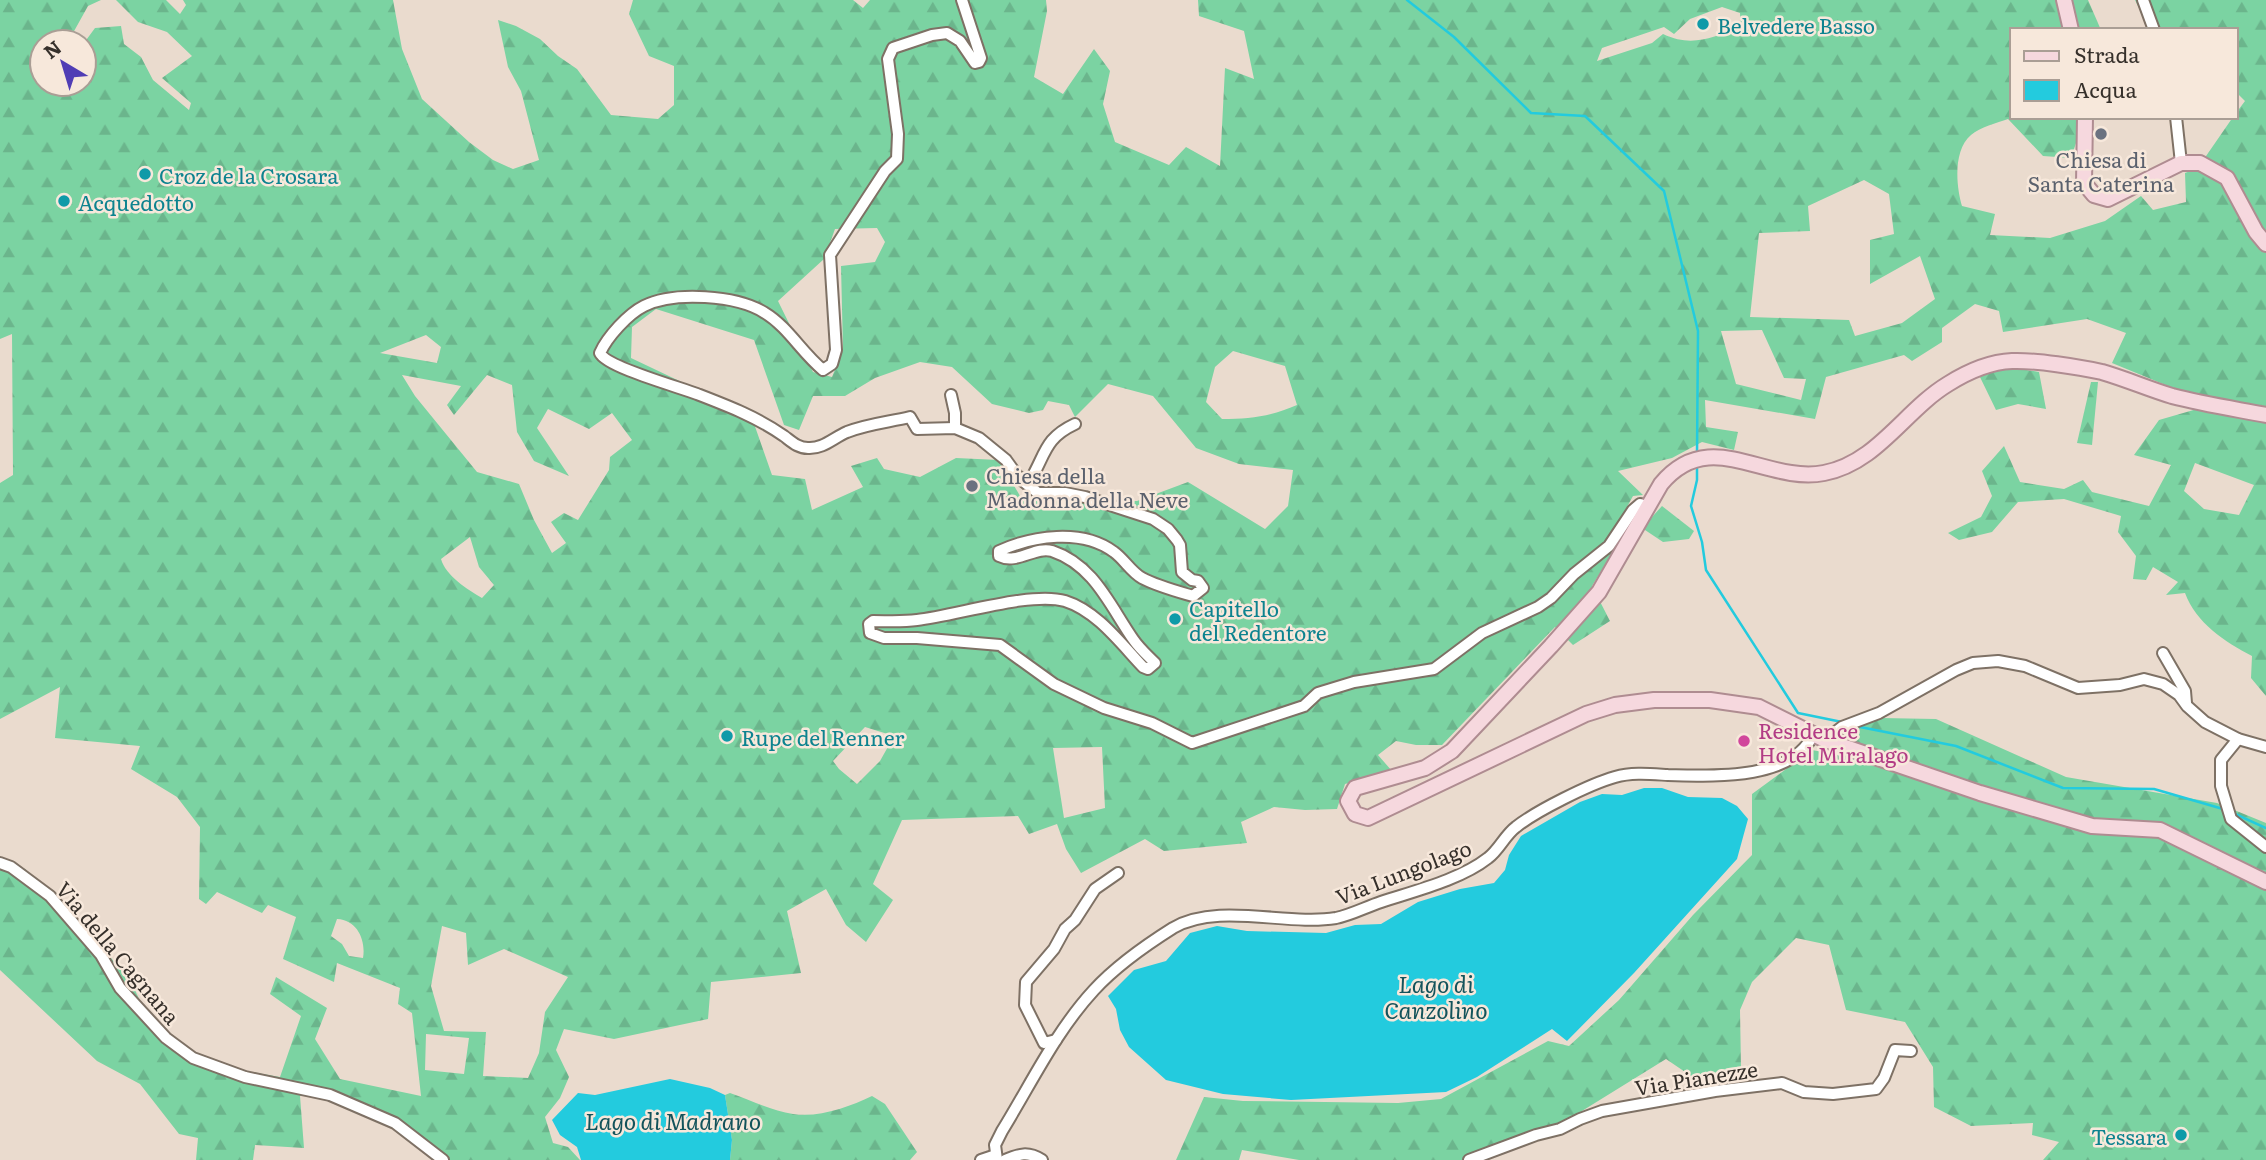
<svg xmlns="http://www.w3.org/2000/svg" width="2266" height="1160" viewBox="0 0 2266 1160" font-family="Literata,serif">
<style>
.forest{fill:url(#forest-firs);fill-rule:evenodd}
.water{fill:#23cbde}
.lines{fill:none;stroke-linecap:round;stroke-linejoin:round}
.stream{stroke:#23cbde;stroke-width:2.5}
.minor-casing{stroke:#7e7165;stroke-width:14}
.major-casing{stroke:#af8c91;stroke-width:18}
.minor{stroke:#fff;stroke-width:10}
.major{stroke:#f6d8de;stroke-width:14}
.culture-dot{fill:#0f9aa8;stroke:#f7e8db;stroke-width:2.5}
.worship-dot{fill:#6b7280;stroke:#f7e8db;stroke-width:2.5}
.hotel-dot{fill:#d1479c;stroke:#f7e8db;stroke-width:2.5}
.labels{text-anchor:middle;dominant-baseline:central;stroke-width:5;stroke-linejoin:round;paint-order:stroke}
.culture-label{font-size:21px;fill:#0d838f;stroke:#f7e8db;text-anchor:start}
.worship-label{font-size:21px;fill:#5b616d;stroke:#f7e8db}
.hotel-label{font-size:21px;fill:#b23c85;stroke:#f7e8db;text-anchor:start}
.street-label{font-size:21px;fill:#36302b;stroke:#f7e8db}
.water-label{font-size:23px;font-style:italic;fill:#13535b;stroke:#f7e8db}
</style>
<defs>
<pattern id="forest-firs" width="22" height="20" patternUnits="userSpaceOnUse" patternTransform="scale(1.75)"><rect width="22" height="20" fill="#7bd3a2"/><path d="M5 1l3.5 6h-7zM16 11l3.5 6h-7z" fill="#6bb58c"/></pattern>
</defs>
<rect width="100%" height="100%" fill="#eadbce"/>
<!-- forest -->
<g class="forest">
<path d="M0 0H101L88 6 68 42H42V84H84V43L95 28 121 26 124 44 141 57 153 80 189 110 191 103 162 78 192 56 167 32 138 22 116 0H166L180 14 186 5 183 0H393L402 49 422 99 469 142 493 160 513 169 539 160 521 91 508 67 498 20 516 26 540 39 558 56 577 69 611 115 658 119 674 105V66L649 56 629 14 633 0H853L863 8 870 0H1046L1047 11 1034 77 1063 94 1094 49 1110 71 1103 104 1115 142 1169 165 1186 147 1220 166 1225 68 1254 79 1244 31 1199 16 1198 0H2059L2065 30H2012V117H2079V134L2071 158 2043 156 2008 119C1997 123 1980 127 1971 135 1953 150 1956 186 1962 206L1995 214 1990 235 2050 238 2105 221 2141 196 2153 210 2186 202 2185 173 2198 168 2223 182 2252 235 2266 251V410L2200 396 2168 386 2112 363 2126 333 2087 319 2003 332 1999 311 1975 304 1942 328V342L1912 361 1904 355 1826 377 1815 419 1705 400 1706 427 1738 432 1734 450 1702 442 1672 458 1618 471 1643 495 1633 496 1617 525 1622 537 1592 586 1610 621 1573 645 1555 627 1442 745H1416L1396 741 1378 755 1392 771 1345 784 1337 809 1305 810 1274 807 1241 822 1247 843 1164 851 1145 839 1081 873 1066 849 1057 824 1029 834 1018 816 902 820 873 884 893 900 866 942 846 925 826 889 787 911 801 973 711 982 708 1019 614 1039 564 1029 556 1050 569 1077 560 1098 545 1117 553 1143 568 1147 580 1160H436L403 1137 376 1113 349 1096H300L304 1148 255 1145 253 1160H196L198 1138 179 1134 140 1084 97 1061 0 970V861L25 869 96 940 131 982 154 1030 197 1063 280 1077 301 1016 270 994 276 977 327 1008 315 1039 340 1079 421 1096 412 1013 398 1004 400 988 337 963 334 982 283 959 296 917 268 905 262 913 217 892 206 904 199 899 200 827 177 797 131 769 140 746 55 738 60 687 0 719V483L13 475 12 334 0 339ZM1722 7 1740 13 1741 28C1711 37 1693 48 1663 34L1652 43 1597 61 1602 48 1664 27 1674 34 1690 19ZM1864 180 1889 194 1894 234 1870 240V284L1920 256 1935 299 1902 323 1855 336 1849 320 1750 317 1759 233 1810 231 1808 206ZM877 228 885 242 875 262 841 266 843 350 832 377 813 372 778 301 824 259 835 229ZM656 309 754 340 784 425 799 430 813 396H845L875 378 920 362 952 367 992 404 1029 413 1043 410 1048 401 1069 405 1075 417 1108 384 1153 396 1196 448 1239 464 1293 470 1288 506 1265 529 1188 482 1137 501H1023L999 460 956 458 920 477 884 469 877 458 851 466 863 487 812 510 805 479 772 475 751 415 631 358 632 327ZM1762 330 1784 378 1806 379 1801 400 1736 384 1721 331ZM426 335 441 347 437 363 380 353ZM1233 351 1285 366 1297 405C1272 416 1250 419 1222 419L1206 402 1215 367ZM402 375 461 386 447 405 454 415 487 375 512 385 517 432 534 461 569 476 537 428 548 409 589 429 612 413 632 440 610 457 609 470 578 520 564 513 551 522 566 543 552 553 534 520 519 484 477 472 415 396ZM470 537 479 567 494 585 482 598C467 589 446 576 441 559ZM865 727 894 736 880 761 857 784 839 769 833 761ZM1102 747 1105 808 1064 818 1053 748ZM337 919C358 920 366 941 363 958L349 956 342 944 331 936ZM442 926 466 933 468 965 504 949 568 977 545 1012 539 1053 528 1078 483 1076 486 1032 444 1031 431 986ZM426 1034 469 1038 464 1074 425 1070Z"/>
<path d="M2070 0H2088L2101 30H2076Z"/>
<path d="M2135 0H2266V236L2204 159 2233 117H2236V113L2245 101 2236 92V30H2150Z"/>
<path d="M2009 367 2039 372 2046 409 2018 404 1996 410 1979 375Z"/>
<path d="M2091 382H2098L2092 445 2077 443Z"/>
<path d="M2198 405 2266 420V696L2251 678 2252 656C2225 642 2196 623 2185 593L2166 595 2178 582 2153 567 2146 580 2133 579 2136 556 2118 532 2121 516 2064 499 2018 502 1992 532 1959 540 1948 533 1981 517 1992 496 1982 471 2004 446 2020 482 2064 489 2083 480 2092 492 2149 506 2171 465 2134 455 2159 420 2197 409ZM2195 463 2254 485 2239 515 2204 509 2184 491Z"/>
<path d="M1662 506 1694 531 1689 539 1663 542 1642 528Z"/>
<path d="M1881 718 1936 719 2066 777 2217 803 2266 823V1160H2043L2059 1142 2032 1135 2033 1123 1971 1126 1934 1107 1933 1067 1905 1022 1846 1010 1829 945 1796 938 1752 982 1740 1010 1741 1069 1691 1076 1666 1059 1569 1119 1462 1160H1299L1242 1150 1239 1160H1176L1204 1097 1243 1101 1398 1103 1441 1099 1548 1041 1569 1046 1619 1000 1693 915 1752 855V794L1812 750 1844 756V731Z"/>
<path d="M730 1093C750 1100 772 1111 793 1114 819 1118 849 1107 872 1096L885 1104 917 1152 910 1160H730L732 1140 725 1095Z"/>
</g>
<!-- water -->
<g class="water">
<path d="M1644 788H1662L1688 797 1722 798 1737 806 1748 819 1737 859 1634 973 1567 1041 1552 1029 1477 1077 1446 1092 1291 1100 1223 1094 1166 1080 1129 1047 1120 1030 1116 1009 1108 996 1134 970 1166 961 1190 933 1217 926 1247 931 1326 933 1355 925 1381 924 1418 902 1460 889 1494 883 1505 870 1509 855 1521 836 1580 802 1602 794 1622 795Z"/>
<path d="M670 1079 710 1088 725 1095 732 1140 730 1160H581L577 1147 560 1135 552 1120 578 1093 595 1095Z"/>
</g>
<g class="lines">
<!-- stream -->
<g class="stream">
<path d="M1407 0 1454 37 1531 113 1585 116 1664 191 1698 331 1697 454"/>
<path d="M1697 464V480L1691 506 1702 542 1706 570 1798 713 1842 722"/>
<path d="M1855 726 1956 746 2063 788 2154 789 2223 809"/>
<path d="M2233 813 2266 828"/>
</g>
<defs>
<g id="minor">
<path d="M962 0 981 58 979 62 975 63 960 41 947 33 932 35 893 48 888 59 898 134 897 159 885 171 830 255 836 350 832 364 823 370C802 353 788 327 765 313 737 295 674 291 644 306 628 314 607 337 600 353 606 367 679 387 697 394 728 406 757 417 784 436 792 442 798 448 808 448 823 449 833 438 847 432 867 424 889 422 910 417L917 429 955 428 979 438 1006 460 1019 478 1038 493H1065L1085 497 1153 519 1168 529 1177 540 1180 545 1182 572 1192 580 1198 581 1203 588 1193 596C1176 591 1157 586 1142 578 1131 572 1124 559 1114 552 1082 528 1032 536 999 551V556C1017 565 1035 546 1052 551 1094 565 1110 606 1133 639 1139 648 1147 655 1155 663L1148 669 1143 667C1121 644 1097 611 1065 601 1031 591 955 616 917 620 902 622 888 621 873 621L869 624 870 633 884 638H917L1000 645 1054 684 1104 708 1152 723 1192 743 1304 706 1318 693 1354 682 1434 669 1482 633 1538 607 1551 598 1574 574 1609 546 1633 510 1640 504 1646 506"/>
<path d="M2143 0 2154 30"/>
<path d="M2176 117 2181 163"/>
<path d="M951 395 955 413V428"/>
<path d="M1019 478 1031 479C1046 453 1045 438 1075 424"/>
<path d="M2163 653 2185 691 2186 703"/>
<path d="M2238 739 2221 760V786L2231 819 2266 847"/>
<path d="M1825 740 1842 727 1879 713 1956 670 1973 663 1998 661 2025 666 2078 688 2120 685 2144 679 2163 684 2179 695 2187 706 2205 722 2238 739 2266 747"/>
<path d="M0 863 11 867 50 896 101 955 120 988 166 1038 193 1058 245 1077 330 1095 395 1123 443 1160"/>
<path d="M1056 1040 1044 1043 1025 1005 1026 982 1054 949 1065 929 1075 920 1095 889 1118 873"/>
<path d="M981 1160 996 1155"/>
<path d="M997 1160 995 1145 1002 1131C1031 1084 1056 1031 1094 990 1116 966 1146 945 1173 928 1218 902 1286 926 1336 918 1351 915 1366 907 1381 902 1414 891 1460 880 1488 858 1499 850 1505 835 1516 827 1536 811 1590 784 1615 777 1632 772 1651 774 1668 775 1711 776 1791 781 1813 735"/>
<path d="M1005 1160C1019 1154 1028 1151 1042 1160"/>
<path d="M1469 1160 1536 1135 1560 1129 1580 1119 1602 1111 1715 1091 1782 1083 1804 1092 1833 1094 1876 1089 1884 1078 1895 1050 1911 1051"/>
</g>
<g id="major">
<path d="M2064 0 2071 30"/>
<path d="M2085 117 2084 183 2094 195 2108 199 2181 163H2200L2227 178 2256 232 2266 244"/>
<path d="M2266 415C2235 409 2203 404 2172 396 2149 389 2126 379 2102 372 2079 367 2035 360 2012 361 1990 362 1967 372 1948 384 1905 410 1877 463 1824 473 1765 484 1710 425 1661 484L1599 592 1551 646 1452 751 1425 768 1355 788 1348 801 1355 814 1368 818 1586 714 1615 705 1654 700H1710L1759 707 1825 740 1980 793 2092 826 2160 830 2266 882"/>
</g>
</defs>
<!-- minor casing -->
<use href="#minor" class="minor-casing"/>
<!-- major casing -->
<use href="#major" class="major-casing"/>
<!-- minor -->
<use href="#minor" class="minor"/>
<!-- major -->
<use href="#major" class="major"/>
</g>
<!-- markers -->
<g class="culture-dot">
<circle cx="1703" cy="24" r="7"/>
<circle cx="145" cy="174" r="7"/>
<circle cx="64" cy="201" r="7"/>
<circle cx="1175" cy="619" r="7"/>
<circle cx="727" cy="736" r="7"/>
<circle cx="2181" cy="1135" r="7"/>
</g>
<g class="worship-dot">
<circle cx="2101" cy="134" r="7"/>
<circle cx="972" cy="486" r="7"/>
</g>
<circle class="hotel-dot" cx="1744" cy="741" r="7"/>
<g class="labels">
<!-- culture labels -->
<g class="culture-label">
<text x="1717" y="24">Belvedere Basso</text>
<text x="159" y="174">Croz de la Crosara</text>
<text x="78" y="201">Acquedotto</text>
<text x="1189" y="607">Capitello<tspan x="1189" dy="24">del Redentore</tspan></text>
<text x="741" y="736">Rupe del Renner</text>
<text x="2167" y="1135" text-anchor="end">Tessara</text>
</g>
<!-- worship labels -->
<g class="worship-label">
<text x="2101" y="158">Chiesa di<tspan x="2101" dy="24">Santa Caterina</tspan></text>
<text x="986" y="474" text-anchor="start">Chiesa della<tspan x="986" dy="24">Madonna della Neve</tspan></text>
</g>
<!-- hotel labels -->
<g class="hotel-label">
<text x="1758" y="729">Residence<tspan x="1758" dy="24">Hotel Miralago</tspan></text>
</g>
<!-- street labels -->
<g class="street-label">
<text transform="translate(1403 871) rotate(-21)">Via Lungolago</text>
<text transform="translate(119 952) rotate(50)">Via della Cagnana</text>
<text transform="translate(1696 1077) rotate(-9)">Via Pianezze</text>
</g>
<!-- water labels -->
<g class="water-label">
<text x="1436" y="983">Lago di<tspan x="1436" dy="26">Canzolino</tspan></text>
<text x="673" y="1120">Lago di Madrano</text>
</g>
</g>
<!-- legend -->
<rect x="2010" y="28" width="228" height="91" fill="#f7e8db" stroke="#aa9e95" stroke-width="2"/>
<rect x="2024" y="51" width="35" height="10" fill="#f6d8de" stroke="#aa9e95" stroke-width="2"/>
<text x="2074" y="63" font-size="21" fill="#36302b">Strada</text>
<rect x="2024" y="80" width="35" height="21" fill="#23cbde" stroke="#aa9e95" stroke-width="2"/>
<text x="2074" y="98" font-size="21" fill="#36302b">Acqua</text>
<!-- north arrow -->
<g transform="translate(63 63) rotate(322)"><circle r="33" fill="#f7e8db" stroke="#aa9e95" stroke-width="2"/>
<path d="M0-5L12 26L0 18L-12 26Z" fill="#503db5"/>
<text y="-10" font-size="19" font-weight="bold" text-anchor="middle" fill="#36302b">N</text>
</g>
</svg>
